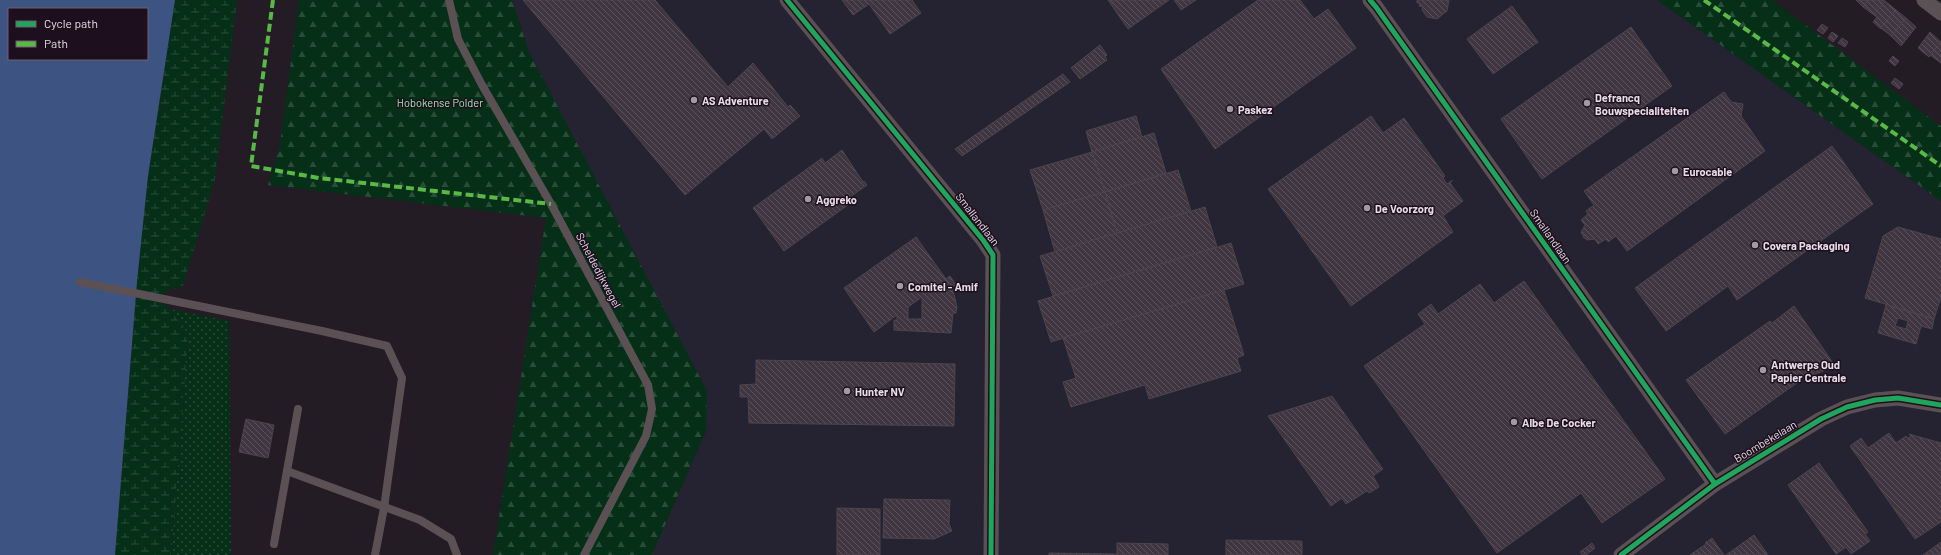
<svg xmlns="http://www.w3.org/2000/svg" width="1941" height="555" viewBox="0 0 1941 555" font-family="Barlow,sans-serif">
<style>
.industrial{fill:#252231}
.green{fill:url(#green-dots)}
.forest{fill:url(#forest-firs)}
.wetland{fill:url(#wetland-marsh)}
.water{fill:#3d5482;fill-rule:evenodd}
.building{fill:url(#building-back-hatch);stroke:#4c454c;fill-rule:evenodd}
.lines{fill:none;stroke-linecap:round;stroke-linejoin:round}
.service{stroke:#5b5154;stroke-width:8}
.minor{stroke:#5b5154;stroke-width:15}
.quiet{stroke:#58b947;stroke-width:4;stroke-dasharray:8 4;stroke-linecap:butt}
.cycleway-casing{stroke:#1d0f1e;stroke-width:8}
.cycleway{stroke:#20a55d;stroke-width:5}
.poi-dot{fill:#a399a3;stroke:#1d0f1e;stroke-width:1.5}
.labels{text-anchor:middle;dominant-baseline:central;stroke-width:3;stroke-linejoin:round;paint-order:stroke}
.poi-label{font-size:11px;font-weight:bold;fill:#e7dce7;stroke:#1d0f1e;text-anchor:start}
.park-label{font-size:11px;fill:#97ecaf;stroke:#1d0f1e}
.street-label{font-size:11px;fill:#e7dce7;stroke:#1d0f1e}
</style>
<defs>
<pattern id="green-dots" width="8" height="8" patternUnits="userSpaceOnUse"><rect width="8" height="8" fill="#062f18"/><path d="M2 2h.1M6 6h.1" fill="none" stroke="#2a4d3a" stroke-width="1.8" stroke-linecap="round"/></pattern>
<pattern id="forest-firs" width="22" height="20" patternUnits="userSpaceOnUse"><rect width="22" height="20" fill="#062f18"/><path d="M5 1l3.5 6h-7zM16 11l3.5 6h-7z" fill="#2a4d3a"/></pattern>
<pattern id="wetland-marsh" width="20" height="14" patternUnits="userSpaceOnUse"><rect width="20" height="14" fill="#062f18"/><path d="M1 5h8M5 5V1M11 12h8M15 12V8" fill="none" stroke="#2a4d3a"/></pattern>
<pattern id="building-back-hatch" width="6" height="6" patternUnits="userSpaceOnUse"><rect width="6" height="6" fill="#403641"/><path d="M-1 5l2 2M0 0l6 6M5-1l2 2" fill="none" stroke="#5c525c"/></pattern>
</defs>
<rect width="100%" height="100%" fill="#241c24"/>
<!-- industrial -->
<path class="industrial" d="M512 0H1657L1941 201V555H652L706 430 529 52Z"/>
<!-- green -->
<path class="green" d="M170 309 229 321 231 555H170L172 546 188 334Z"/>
<!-- forest -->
<g class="forest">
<path d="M299 0H512L529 52 707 391 706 430 652 555H493L546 218 268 185 280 145Z"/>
<path d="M1657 0H1772L1941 126V201Z"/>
</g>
<!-- wetland -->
<path class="wetland" d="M175 0H237L215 179 183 286 166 291 160 301 170 309 188 334 172 546 170 555H115L137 282 148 176Z"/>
<!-- water -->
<path class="water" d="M0 0H175L148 176 137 282 115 555H0ZM9 9H147V59H9Z"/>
<!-- building -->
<g class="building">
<path d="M523 0H655L728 87 753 63 788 107 790 105 800 116 772 139 764 129 685 195Z"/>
<path d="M842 0H912L921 13 890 34 869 4 853 15Z"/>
<path d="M1108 0H1169L1128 29Z"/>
<path d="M1174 0H1196L1181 10Z"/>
<path d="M1258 0H1300L1314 19 1328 9 1356 48 1215 149 1161 69Z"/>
<path d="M1417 0H1449L1447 11 1437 19 1427 17 1422 10 1423 7 1419 6 1420 3H1417Z"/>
<path d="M1856 0H1869L1863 7Z"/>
<path d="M1869 0H1883L1885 1 1874 15 1863 7Z"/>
<path d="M1885 1 1896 10 1881 29 1873 22 1877 17 1874 15Z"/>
<path d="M1512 6 1538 42 1493 74 1467 39Z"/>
<path d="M1896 10 1906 18 1891 36 1881 28Z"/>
<path d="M1906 18 1916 27 1901 46 1891 36Z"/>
<path d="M1822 24 1828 28 1823 34 1817 30Z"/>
<path d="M1631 27 1672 86 1542 179 1501 119Z"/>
<path d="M1832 32 1838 36 1833 42 1828 38Z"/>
<path d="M1930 32 1941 42 1929 57 1918 48Z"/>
<path d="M1842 38 1848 42 1845 47 1838 43Z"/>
<path d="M1941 42V63L1930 55Z"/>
<path d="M1100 45 1107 55 1105 57 1107 60 1080 79 1071 68Z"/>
<path d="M1893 56 1899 61 1895 66 1889 61Z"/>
<path d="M1063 74 1070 82 962 156 955 149Z"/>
<path d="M1895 78 1903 84 1899 89 1891 83Z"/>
<path d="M1724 92 1731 102 1743 104 1741 116 1765 151 1627 251 1616 236 1608 242 1606 239 1598 244 1595 239 1588 240 1584 238 1581 232 1585 225 1581 220 1588 214 1586 211 1594 205 1584 191Z"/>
<path d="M1136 116 1142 137 1092 152 1086 131Z"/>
<path d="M1371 116 1383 133 1404 118 1445 176 1443 178 1447 184 1453 180 1450 183 1463 201 1443 216 1453 232 1351 306 1268 189Z"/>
<path d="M1154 133 1166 173 1105 192 1092 152Z"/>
<path d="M1832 146 1873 204 1737 300 1728 286 1666 331 1635 288Z"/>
<path d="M842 150 863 182 864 181 867 185 850 197 852 202 784 251 753 208 822 158 825 163Z"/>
<path d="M1092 152 1105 192 1043 210 1030 170Z"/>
<path d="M1178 170 1191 211 1117 233 1105 192Z"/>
<path d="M1105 192 1117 233 1055 252 1043 210Z"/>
<path d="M1205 207 1217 247 1053 296 1040 256Z"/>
<path d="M1898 227 1941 239V297L1934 319 1865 298 1883 236Z"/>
<path d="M916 237 946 279 950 276 956 285 952 287 957 307 956 313H953L951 333 894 330V320H897V315L874 332 844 288ZM922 297V319H908V307Z"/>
<path d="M1231 243 1244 284 1051 342 1038 301Z"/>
<path d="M1524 281 1665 479 1602 523 1581 493 1497 553 1364 366 1425 324 1418 314 1431 304 1438 314 1480 284 1494 303Z"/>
<path d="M1224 290 1244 355 1237 358 1241 371 1149 399 1145 385 1071 407 1063 382 1076 378 1063 338Z"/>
<path d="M1886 305 1934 319 1932 329 1921 326 1916 344 1878 333ZM1898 318 1908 321 1906 329 1895 326Z"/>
<path d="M1794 306 1835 366 1811 376 1808 375 1725 434 1686 380 1770 321 1772 323Z"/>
<path d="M756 360 955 364 954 426 749 423 748 397H740V385L756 384Z"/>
<path d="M1332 396 1383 469 1373 476 1379 487 1369 493 1367 491 1346 504 1342 498 1331 506 1268 416Z"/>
<path d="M246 419 274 425 268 458 239 452Z"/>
<path d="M1889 433 1896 443 1906 436 1908 438 1911 436 1909 434 1941 443V522L1915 539 1850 446 1861 438 1868 448Z"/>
<path d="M1819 463 1868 532 1865 534 1870 541 1851 554 1846 547 1836 554 1788 485Z"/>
<path d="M884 499 950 500 949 524 952 531 934 539 883 538Z"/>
<path d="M837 508 880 509V555H837Z"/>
<path d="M1754 535 1768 555H1726Z"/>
<path d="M1712 538 1724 555H1690L1706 544 1705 543Z"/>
<path d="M1226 540 1302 541V555H1226Z"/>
<path d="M1941 542V555H1923Z"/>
<path d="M1117 543 1168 544V555H1049V553L1117 554Z"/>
<path d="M1592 543 1595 548 1586 555H1582L1580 552Z"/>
</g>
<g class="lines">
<!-- service -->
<g class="service">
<path d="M449 0 458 39 482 85 551 204 648 385 652 409 646 436 584 555"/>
<path d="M80 282 322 331 387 346 402 378 384 508 375 555"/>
<path d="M287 471 420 520 451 539 457 555"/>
<path d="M274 544 298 409"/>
</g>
<!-- minor -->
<g class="minor">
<path d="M787 0 983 240 993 255 991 555"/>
<path d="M1370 0 1376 7 1715 484"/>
<path d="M1924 0 1941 13"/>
<path d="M1621 555 1715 484 1821 419 1847 407 1875 400 1898 398 1941 405"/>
</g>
<!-- quiet -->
<g class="quiet">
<path d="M273 0 251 166 319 178 551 204"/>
<path d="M1704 0 1941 166"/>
</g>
<defs>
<g id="cycleway">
<path d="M787 0 983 240 993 255 991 555"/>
<path d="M1370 0 1376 7 1715 484"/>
<path d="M1621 555 1715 484 1821 419 1847 407 1875 400 1898 398 1941 405"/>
</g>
</defs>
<!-- cycleway casing -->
<use href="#cycleway" class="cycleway-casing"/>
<!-- cycleway -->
<use href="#cycleway" class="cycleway"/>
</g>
<!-- markers -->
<g class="poi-dot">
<circle cx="694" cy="100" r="4"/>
<circle cx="1587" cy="103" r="4"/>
<circle cx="1230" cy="109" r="4"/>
<circle cx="1675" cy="171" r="4"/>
<circle cx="808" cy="199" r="4"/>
<circle cx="1367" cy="208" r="4"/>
<circle cx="1755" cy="245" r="4"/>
<circle cx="900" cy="286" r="4"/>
<circle cx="1763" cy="370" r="4"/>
<circle cx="847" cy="391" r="4"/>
<circle cx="1514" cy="422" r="4"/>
</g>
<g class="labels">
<!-- poi labels -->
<g class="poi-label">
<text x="1595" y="97">Defrancq<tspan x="1595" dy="13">Bouwspecialiteiten</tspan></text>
<text x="702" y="100">AS Adventure</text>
<text x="1238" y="109">Paskez</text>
<text x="1683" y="171">Eurocable</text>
<text x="816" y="199">Aggreko</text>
<text x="1375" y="208">De Voorzorg</text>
<text x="1763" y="245">Covera Packaging</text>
<text x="908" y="286">Comitel - Amif</text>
<text x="1771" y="364">Antwerps Oud<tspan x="1771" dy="13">Papier Centrale</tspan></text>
<text x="855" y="391">Hunter NV</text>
<text x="1522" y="422">Albe De Cocker</text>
</g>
<!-- park labels -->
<g class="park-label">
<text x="440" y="102">Hobokense Polder</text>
</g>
<!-- street labels -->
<g class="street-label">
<text transform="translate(978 219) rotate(52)">Smallandlaan</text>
<text transform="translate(1551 236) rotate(55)">Smallandlaan</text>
<text transform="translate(599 270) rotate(62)">Scheldedijkwegel</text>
<text transform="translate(1765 441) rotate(-31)">Boombekelaan</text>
</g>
</g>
<!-- legend -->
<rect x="8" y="8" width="140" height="52" fill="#1d0f1e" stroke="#6e616e"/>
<rect x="16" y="21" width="20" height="6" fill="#20a55d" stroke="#6e616e"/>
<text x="44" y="28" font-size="12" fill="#e7dce7">Cycle path</text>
<rect x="16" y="41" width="20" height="6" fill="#58b947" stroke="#6e616e"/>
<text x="44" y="48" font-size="12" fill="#e7dce7">Path</text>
</svg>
